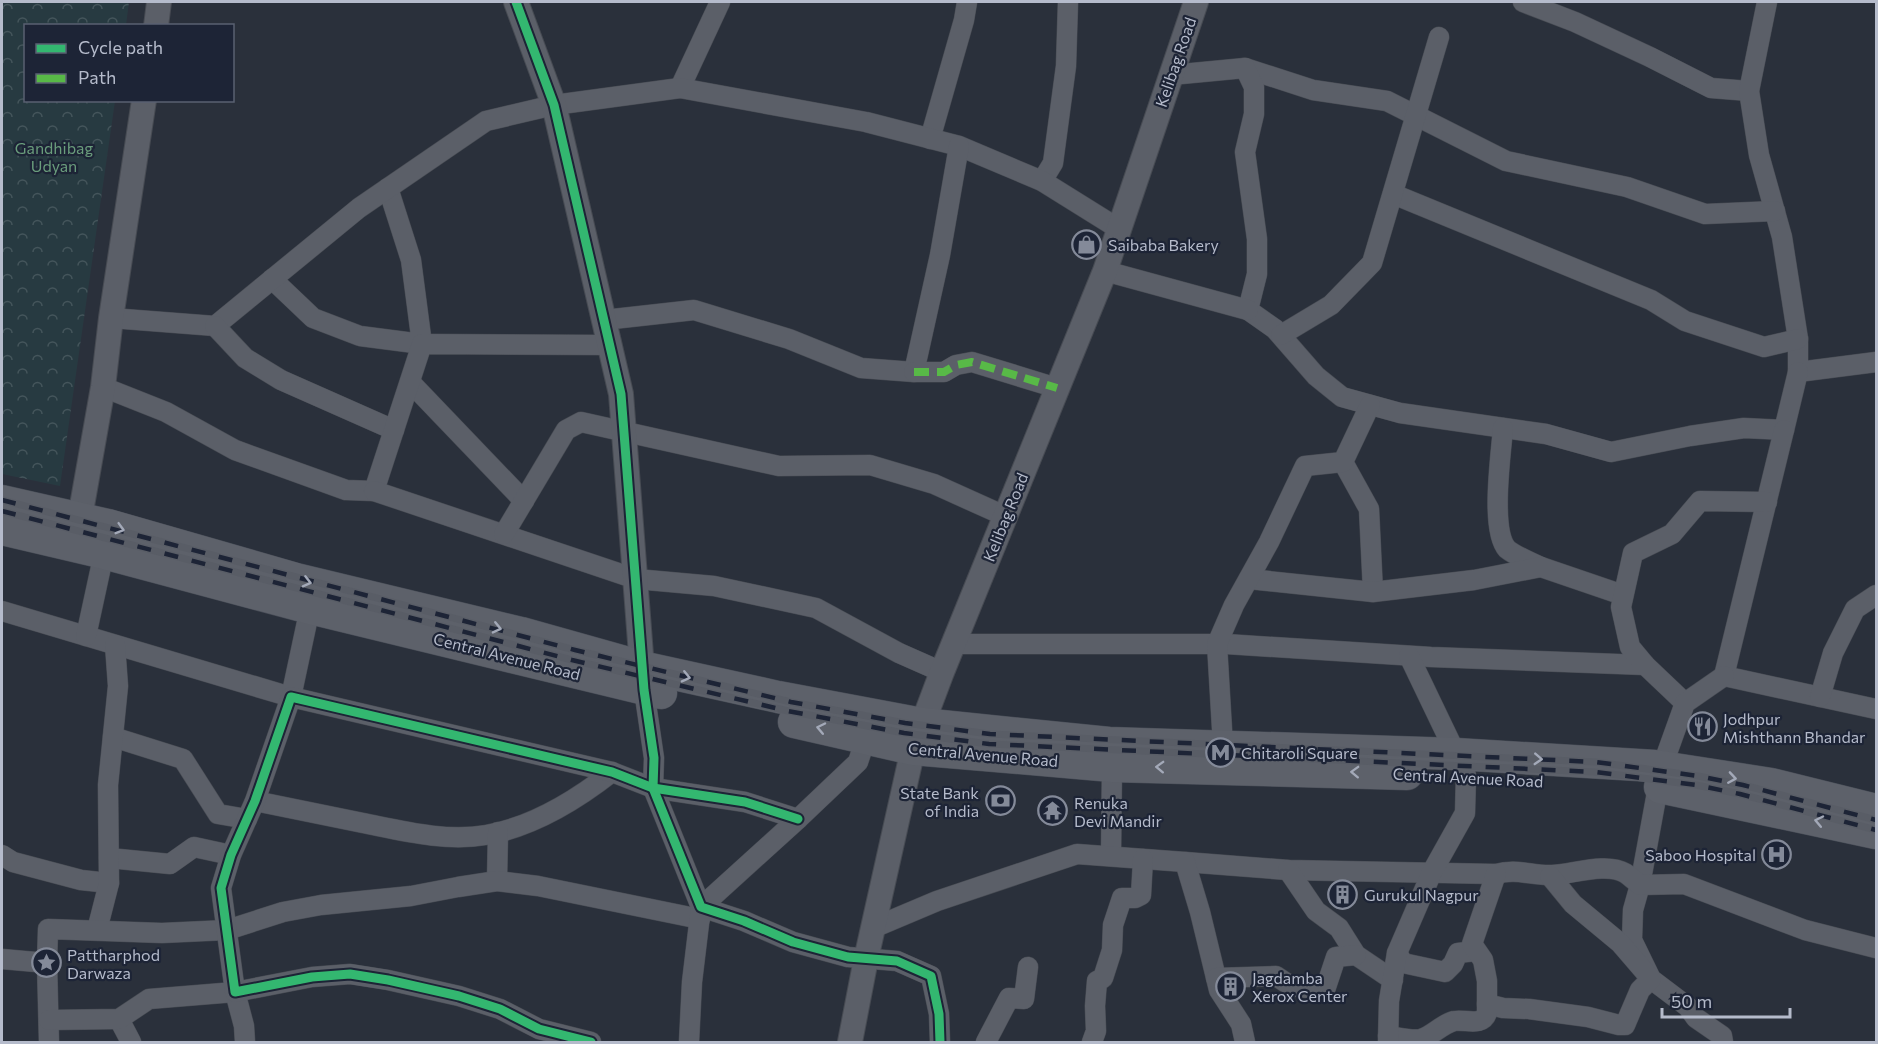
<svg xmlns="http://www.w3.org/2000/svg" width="1878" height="1044" viewBox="0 0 1878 1044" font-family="Commissioner,sans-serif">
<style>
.forest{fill:url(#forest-crowns)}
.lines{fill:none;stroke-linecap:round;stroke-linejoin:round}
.minor-casing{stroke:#474b53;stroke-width:21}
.tertiary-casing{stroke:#474b53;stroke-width:26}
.primary-casing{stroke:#484d57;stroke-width:33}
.minor{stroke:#5b5f68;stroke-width:20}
.tertiary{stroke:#5b5f68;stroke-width:24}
.primary{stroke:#5d616a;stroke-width:32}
.rail-casing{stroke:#595d66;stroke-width:7}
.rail{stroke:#1d2436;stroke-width:4.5;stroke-dasharray:14;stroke-linecap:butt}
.quiet{stroke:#58b947;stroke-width:8;stroke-dasharray:15 8;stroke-linecap:butt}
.cycleway-casing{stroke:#1d2436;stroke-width:13}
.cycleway{stroke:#33b770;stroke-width:9}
.oneway{stroke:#a3a9b8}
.labels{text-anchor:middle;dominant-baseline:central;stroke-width:4.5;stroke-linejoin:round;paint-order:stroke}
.street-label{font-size:16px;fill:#b5bbcb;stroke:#1d2436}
.park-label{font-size:16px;fill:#6a9d7c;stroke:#1d2436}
.poi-label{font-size:16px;fill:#b5bbcb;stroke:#1d2436;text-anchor:start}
</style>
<defs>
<pattern id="forest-crowns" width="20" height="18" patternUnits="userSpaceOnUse" patternTransform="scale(1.5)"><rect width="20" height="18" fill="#273a41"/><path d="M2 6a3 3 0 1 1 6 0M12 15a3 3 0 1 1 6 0" fill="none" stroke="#44555b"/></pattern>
</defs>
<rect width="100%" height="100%" fill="#2a303b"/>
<!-- forest -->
<path class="forest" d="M2 2H129L126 25 26 26V100L115 101 60 486 2 474Z"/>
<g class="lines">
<defs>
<g id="minor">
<path d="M1523 2 1575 22 1650 57 1711 88 1749 91"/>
<path d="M1767 2 1749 91 1759 155 1782 237 1798 339V372L1876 362"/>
<path d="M1245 68 1313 90 1387 101 1506 161 1627 187 1705 214 1775 211"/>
<path d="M1171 75 1245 68 1254 87V114L1245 152 1257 239V274L1248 310 1275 329 1316 376 1342 397 1400 413 1546 434 1611 452 1690 436 1744 428 1784 430 1798 372"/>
<path d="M680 88 720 2"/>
<path d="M930 139 964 20 967 2"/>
<path d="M1042 181 1053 163 1066 66 1068 2"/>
<path d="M1393 194 1651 300 1685 321 1764 347 1798 339"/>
<path d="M1105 271 1248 310"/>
<path d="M272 279 313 318 360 336 422 344 411 260 388 188"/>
<path d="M111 318 215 326 359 208 486 121 554 105 680 88 866 122 959 146 1042 181 1119 229"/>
<path d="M604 320 694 310 789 339 861 368 914 372 940 255 959 146"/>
<path d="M215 326 245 358 281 380 394 430"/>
<path d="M1281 335 1331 305 1372 263 1439 37"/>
<path d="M914 372H944L956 365 972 362 1057 388"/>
<path d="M410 382 524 501"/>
<path d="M103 387 166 412 235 450 346 490 374 491 422 344 610 345"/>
<path d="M1503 428C1501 454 1490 530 1507 549 1514 555 1532 563 1541 567"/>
<path d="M1784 430 1724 676 1876 709"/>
<path d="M1343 462 1369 509 1373 592"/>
<path d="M374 491 636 579 714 586 816 608 899 653 942 672"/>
<path d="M504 534 566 430 581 422 779 466 870 465 934 484 1005 516"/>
<path d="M1249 579 1373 592 1474 580 1541 567 1623 595"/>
<path d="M2 611 291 697 310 608"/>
<path d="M86 636 104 553"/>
<path d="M953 644H1226L1431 657 1645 665"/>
<path d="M1409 656 1456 754"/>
<path d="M644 690 654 758 653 788 701 907 744 921 793 942 848 957 897 961 931 976 939 1014 940 1042"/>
<path d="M1820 697 1833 653 1855 609 1876 595"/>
<path d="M1685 703 1645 665 1630 647 1621 607 1633 553 1672 534 1700 501 1767 502"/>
<path d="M113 737 183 759 218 814 247 819"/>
<path d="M1223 746 1217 644 1234 605 1269 542 1305 466 1343 462 1370 405"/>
<path d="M1662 767 1685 703 1724 676"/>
<path d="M1658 787 1640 885 1633 910 1632 940 1651 979 1688 1007 1696 1018 1722 1036 1723 1042"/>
<path d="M255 801C291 808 327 816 363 823 403 831 446 842 486 835 533 827 575 801 612 772"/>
<path d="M2 855 13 862 81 880 109 883"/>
<path d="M1111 856 1112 766"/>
<path d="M109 858 170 864 194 847 231 855"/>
<path d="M1185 862 1288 870 1496 874C1516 868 1533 876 1552 875 1573 874 1607 862 1625 873 1630 876 1635 881 1640 885L1684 884 1805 930 1876 948"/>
<path d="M1288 870 1316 911 1339 928 1356 955 1393 980"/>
<path d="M497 881 498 832"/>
<path d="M873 928 937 901 1077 854 1185 862 1200 912 1219 990 1241 1024 1245 1042"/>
<path d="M97 930 109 883 108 785 118 686 115 645"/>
<path d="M1397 953 1403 963 1445 972 1453 964 1458 953 1476 951"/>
<path d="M2 959 47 963 48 929 162 933 227 930 283 912 321 905 411 896 458 887 497 881 538 886 700 919"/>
<path d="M47 963 49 1042"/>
<path d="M1216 978 1276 976 1291 986 1325 990 1336 957 1356 955"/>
<path d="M1487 1004 1503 1008 1529 1009 1588 1017 1619 1025H1625L1640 990 1651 979 1620 943 1573 904 1550 876"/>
<path d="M119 1019 131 1042"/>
<path d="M49 1020 119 1019 149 999 235 992 244 1026 245 1042"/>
<path d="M1388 1036C1398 1037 1411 1041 1421 1039 1432 1036 1442 1024 1454 1021 1466 1019 1482 1027 1487 1013V981L1483 960 1472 944 1496 874"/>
<path d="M591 1042 539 1029 500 1009 459 996 388 980 350 974 312 977 235 992 221 888 231 855 255 801 291 697 612 772 653 788 745 802 798 819"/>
<path d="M689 1042 692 982 701 907 798 819 858 762 866 738"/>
<path d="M986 1042 1009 998 1024 999 1028 967"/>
<path d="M1092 1042 1096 1031 1095 1006 1097 981 1103 978 1112 950 1113 925 1122 898H1135L1141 895 1143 859"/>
<path d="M1388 1042 1389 1001 1397 953 1432 872 1465 813 1466 775"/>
</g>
<g id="tertiary">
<path d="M516 2 554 105 621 394 643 681"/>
<path d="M156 26 159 2"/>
<path d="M77 534 103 387 111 318 144 100"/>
<path d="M850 1042 866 959 913 749 942 672 1105 271 1196 2"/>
</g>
<g id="primary">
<path d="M2 501 108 525 296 579 521 633 642 667 778 697 922 724 1109 743 1456 754 1655 766 1771 784 1876 810"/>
<path d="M2 529 104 553 310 608 661 693"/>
<path d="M794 722 913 749 1112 766 1407 774"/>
<path d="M1660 787 1876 833"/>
</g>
</defs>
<!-- minor casing -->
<use href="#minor" class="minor-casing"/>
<!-- tertiary casing -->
<use href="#tertiary" class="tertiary-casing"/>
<!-- primary casing -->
<use href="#primary" class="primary-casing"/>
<!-- minor -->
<use href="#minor" class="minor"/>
<!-- tertiary -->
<use href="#tertiary" class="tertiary"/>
<!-- primary -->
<use href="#primary" class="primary"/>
<defs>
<g id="rail">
<path d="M2 500 575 650 791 702 905 723 990 734 1596 762 1698 776 1743 785 1876 820"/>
<path d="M2 511 572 660 788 711 904 733 989 744 1595 772 1696 785 1740 794 1876 830"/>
</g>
</defs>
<!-- rail casing -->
<use href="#rail" class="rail-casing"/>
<!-- rail -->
<use href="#rail" class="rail"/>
<!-- quiet -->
<path class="quiet" d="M914 372H944L956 365 972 362 1057 388"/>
<defs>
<g id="cycleway">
<path d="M516 2 554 105 621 394 644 690 654 758 653 788 701 907 744 921 793 942 848 957 897 961 931 976 939 1014 940 1042"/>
<path d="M591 1042 539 1029 500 1009 459 996 388 980 350 974 312 977 235 992 221 888 231 855 255 801 291 697 612 772 653 788 745 802 798 819"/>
</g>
</defs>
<!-- cycleway casing -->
<use href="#cycleway" class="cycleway-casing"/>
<!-- cycleway -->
<use href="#cycleway" class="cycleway"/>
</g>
<!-- one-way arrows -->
<defs><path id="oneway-chevron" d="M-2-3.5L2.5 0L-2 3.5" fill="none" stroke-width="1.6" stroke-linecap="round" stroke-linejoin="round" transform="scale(1.5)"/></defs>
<g class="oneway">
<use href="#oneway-chevron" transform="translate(120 529) rotate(16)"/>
<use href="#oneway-chevron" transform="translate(307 582) rotate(14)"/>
<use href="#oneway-chevron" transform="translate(497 628) rotate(13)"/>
<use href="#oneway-chevron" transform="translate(686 677) rotate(13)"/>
<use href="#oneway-chevron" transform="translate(821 728) rotate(-168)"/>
<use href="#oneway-chevron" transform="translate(1538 759) rotate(3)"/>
<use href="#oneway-chevron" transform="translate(1160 767) rotate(-178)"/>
<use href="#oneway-chevron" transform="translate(1355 772) rotate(-178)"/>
<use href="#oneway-chevron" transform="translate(1732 778) rotate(9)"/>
<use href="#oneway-chevron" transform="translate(1819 821) rotate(-168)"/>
</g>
<!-- icons -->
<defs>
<symbol id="shop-ring" viewBox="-11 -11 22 22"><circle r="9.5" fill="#1d2436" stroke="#848a99" stroke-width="1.5"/><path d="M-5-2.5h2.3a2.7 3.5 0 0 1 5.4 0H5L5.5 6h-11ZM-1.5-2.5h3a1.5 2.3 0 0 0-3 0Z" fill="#848a99"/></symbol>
<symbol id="restaurant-ring" viewBox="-11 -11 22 22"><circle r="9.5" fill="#1d2436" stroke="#848a99" stroke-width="1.5"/><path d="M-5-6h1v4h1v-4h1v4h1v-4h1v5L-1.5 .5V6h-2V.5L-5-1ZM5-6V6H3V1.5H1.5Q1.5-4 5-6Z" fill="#848a99"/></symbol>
<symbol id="metro-ring" viewBox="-11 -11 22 22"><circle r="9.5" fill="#1d2436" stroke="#848a99" stroke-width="1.5"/><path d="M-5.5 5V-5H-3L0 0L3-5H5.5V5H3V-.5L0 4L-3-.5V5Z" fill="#848a99"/></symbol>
<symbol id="bank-ring" viewBox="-11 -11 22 22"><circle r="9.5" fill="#1d2436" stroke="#848a99" stroke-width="1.5"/><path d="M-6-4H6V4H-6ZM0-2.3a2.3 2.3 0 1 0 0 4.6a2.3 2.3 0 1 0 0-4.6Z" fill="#848a99"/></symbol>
<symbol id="temple-ring" viewBox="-11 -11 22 22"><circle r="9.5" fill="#1d2436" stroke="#848a99" stroke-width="1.5"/><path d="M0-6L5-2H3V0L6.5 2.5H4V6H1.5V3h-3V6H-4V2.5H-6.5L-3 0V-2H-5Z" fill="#848a99"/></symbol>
<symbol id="hospital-ring" viewBox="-11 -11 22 22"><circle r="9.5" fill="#1d2436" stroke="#848a99" stroke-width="1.5"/><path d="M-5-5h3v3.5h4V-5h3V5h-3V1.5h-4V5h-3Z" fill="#848a99"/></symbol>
<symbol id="building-ring" viewBox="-11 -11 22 22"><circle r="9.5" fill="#1d2436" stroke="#848a99" stroke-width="1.5"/><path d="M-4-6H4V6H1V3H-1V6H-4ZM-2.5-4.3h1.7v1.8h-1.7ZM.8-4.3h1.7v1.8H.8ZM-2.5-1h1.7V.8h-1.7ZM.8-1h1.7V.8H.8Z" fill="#848a99"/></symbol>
<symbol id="sight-ring" viewBox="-11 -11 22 22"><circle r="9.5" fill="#1d2436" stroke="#848a99" stroke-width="1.5"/><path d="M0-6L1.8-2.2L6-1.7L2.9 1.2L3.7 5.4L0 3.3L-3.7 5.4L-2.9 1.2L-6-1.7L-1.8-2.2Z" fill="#848a99"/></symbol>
</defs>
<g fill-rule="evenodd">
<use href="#shop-ring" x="1070" y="228" width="33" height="33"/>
<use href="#restaurant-ring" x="1686" y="710" width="33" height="33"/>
<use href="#metro-ring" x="1204" y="736" width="33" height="33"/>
<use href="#bank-ring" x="984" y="784" width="33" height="33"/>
<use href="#temple-ring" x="1036" y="794" width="33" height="33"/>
<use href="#hospital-ring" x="1760" y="838" width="33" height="33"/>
<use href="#building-ring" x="1326" y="878" width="33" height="33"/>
<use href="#sight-ring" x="30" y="946" width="33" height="33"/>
<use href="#building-ring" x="1214" y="970" width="33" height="33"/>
</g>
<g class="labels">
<!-- street labels -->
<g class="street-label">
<text transform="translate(1175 62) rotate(-71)">Kelibag Road</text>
<text transform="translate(1005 517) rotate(-68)">Kelibag Road</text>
<text transform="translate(507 656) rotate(14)">Central Avenue Road</text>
<text transform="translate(983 754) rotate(5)">Central Avenue Road</text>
<text transform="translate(1468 777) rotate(3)">Central Avenue Road</text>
</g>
<!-- park labels -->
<g class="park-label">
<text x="54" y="147">Gandhibag<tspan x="54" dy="18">Udyan</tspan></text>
</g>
<!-- poi labels -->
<g class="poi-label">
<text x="1108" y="244">Saibaba Bakery</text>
<text x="1723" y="718">Jodhpur<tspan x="1723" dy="18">Mishthann Bhandar</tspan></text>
<text x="1241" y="752">Chitaroli Square</text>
<text x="979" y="792" text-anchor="end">State Bank<tspan x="979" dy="18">of India</tspan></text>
<text x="1074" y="802">Renuka<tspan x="1074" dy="18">Devi Mandir</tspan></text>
<text x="1756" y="854" text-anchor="end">Saboo Hospital</text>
<text x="1364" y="894">Gurukul Nagpur</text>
<text x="67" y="954">Pattharphod<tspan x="67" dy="18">Darwaza</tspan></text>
<text x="1252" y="977">Jagdamba<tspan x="1252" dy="18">Xerox Center</tspan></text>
</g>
</g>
<!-- border -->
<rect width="1878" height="1044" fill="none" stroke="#b5bbcb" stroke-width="6"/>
<!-- legend -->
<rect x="24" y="24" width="210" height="78" fill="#1d2436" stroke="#5a6072" stroke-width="1.5"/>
<rect x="36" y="44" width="30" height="9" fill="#33b770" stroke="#5a6072" stroke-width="1.5"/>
<text x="78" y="54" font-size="18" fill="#b5bbcb">Cycle path</text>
<rect x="36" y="74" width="30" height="9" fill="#58b947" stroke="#5a6072" stroke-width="1.5"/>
<text x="78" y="84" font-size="18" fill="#b5bbcb">Path</text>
<!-- scale -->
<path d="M1662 1008v9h128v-9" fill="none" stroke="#b5bbcb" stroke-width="3"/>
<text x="1671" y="1008" font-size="18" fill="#b5bbcb" stroke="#1d2436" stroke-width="4.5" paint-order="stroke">50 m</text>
</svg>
